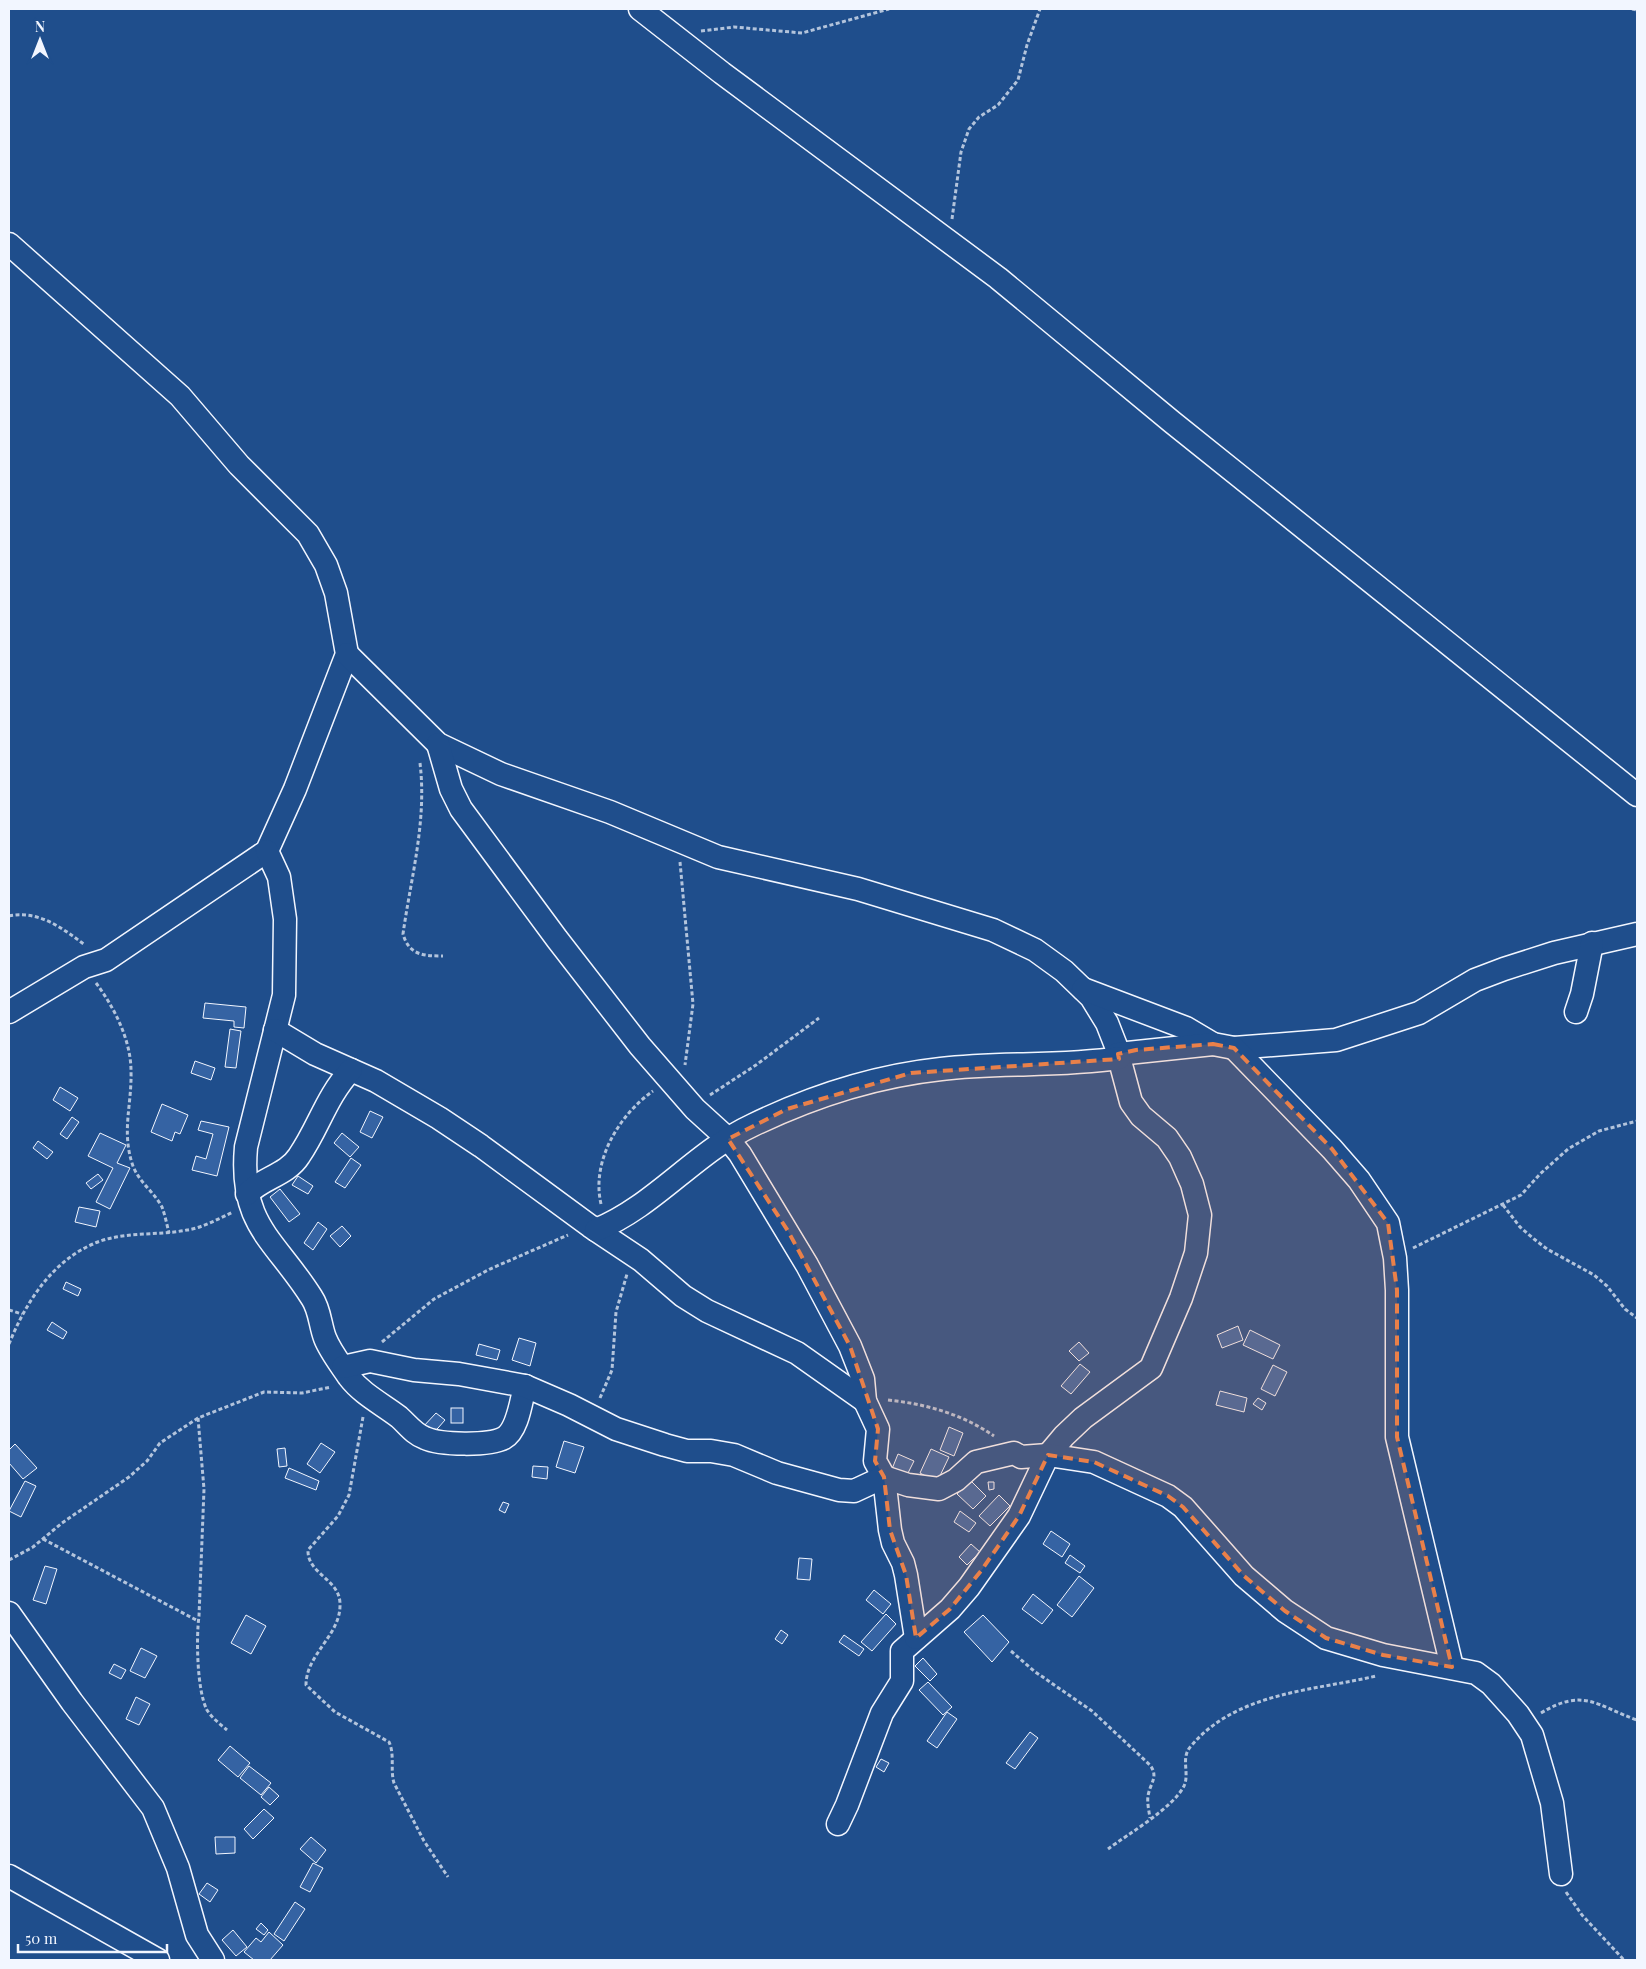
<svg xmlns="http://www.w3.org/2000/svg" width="1646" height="1969" viewBox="0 0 1646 1969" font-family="'Playfair Display',serif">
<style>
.building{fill:#3563a3;stroke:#f2f6ff}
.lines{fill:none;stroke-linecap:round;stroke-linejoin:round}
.minor-casing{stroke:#f2f6ff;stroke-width:25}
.path{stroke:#b3c4dc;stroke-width:3;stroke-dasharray:4 2.5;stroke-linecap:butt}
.minor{stroke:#1f4e8c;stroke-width:22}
.marked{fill:#ea8049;fill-opacity:0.2;stroke:#ea8049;stroke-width:4;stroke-dasharray:10 6;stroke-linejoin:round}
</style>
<rect width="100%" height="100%" fill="#1f4e8c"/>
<!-- building -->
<g class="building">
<path d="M205 1003 246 1007 244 1028 234 1027V1021L203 1018Z"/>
<path d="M230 1029 241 1031 236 1068 225 1067Z"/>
<path d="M195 1061 215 1068 211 1080 191 1073Z"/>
<path d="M60 1087 78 1098 70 1111 53 1100Z"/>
<path d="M162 1104 188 1115 180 1134 175 1132 172 1141 151 1132Z"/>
<path d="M370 1111 383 1117 372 1138 360 1132Z"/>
<path d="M72 1117 79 1122 67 1139 60 1134Z"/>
<path d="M201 1121 229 1127 217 1176 192 1170 196 1156 206 1159 213 1134 198 1130Z"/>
<path d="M100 1133 126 1145 117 1163 130 1168 110 1209 96 1202 113 1168 88 1156Z"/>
<path d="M342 1133 359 1147 350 1157 334 1143Z"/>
<path d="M38 1141 53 1152 47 1159 33 1148Z"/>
<path d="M351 1158 361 1165 345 1188 335 1182Z"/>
<path d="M98 1174 103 1180 91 1189 86 1183Z"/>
<path d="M298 1176 313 1186 308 1194 292 1185Z"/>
<path d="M280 1189 300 1214 289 1222 270 1197Z"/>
<path d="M79 1207 100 1211 96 1227 75 1222Z"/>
<path d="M318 1222 327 1229 313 1250 304 1243Z"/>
<path d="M342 1226 351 1236 340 1247 330 1236Z"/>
<path d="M66 1282 81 1289 78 1296 63 1289Z"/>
<path d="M52 1322 67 1332 63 1339 47 1330Z"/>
<path d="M1238 1326 1243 1340 1222 1348 1217 1335Z"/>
<path d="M1250 1330 1280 1345 1273 1359 1243 1345Z"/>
<path d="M519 1338 536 1343 530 1366 512 1360Z"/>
<path d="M1079 1342 1089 1353 1079 1361 1069 1351Z"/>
<path d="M479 1344 500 1350 497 1360 476 1355Z"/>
<path d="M1080 1364 1090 1372 1071 1394 1061 1386Z"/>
<path d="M1273 1365 1287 1372 1275 1396 1261 1389Z"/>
<path d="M1220 1391 1247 1398 1244 1412 1216 1405Z"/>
<path d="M1258 1398 1266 1403 1262 1410 1253 1404Z"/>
<rect x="451" y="1408" width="12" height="15"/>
<path d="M436 1413 445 1420 431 1436 422 1428Z"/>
<path d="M949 1427 963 1433 954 1456 940 1450Z"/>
<path d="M564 1441 584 1447 575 1473 556 1467Z"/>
<path d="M321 1443 335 1452 320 1473 307 1464Z"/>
<path d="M15 1444 37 1468 23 1479 9 1463V1450Z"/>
<path d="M285 1448 287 1466 279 1467 277 1449Z"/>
<path d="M931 1449 949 1457 937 1482 920 1473Z"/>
<path d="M898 1454 914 1461 907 1475 892 1469Z"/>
<path d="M533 1466 548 1467 547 1479 532 1477Z"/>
<path d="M289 1468 319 1481 316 1490 285 1478Z"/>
<path d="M25 1481 36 1486 21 1517 9 1511Z"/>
<path d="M971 1481 986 1496 973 1509 957 1494Z"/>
<path d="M988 1482H994V1489L989 1490Z"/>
<path d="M999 1495 1010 1506 990 1526 979 1516Z"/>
<path d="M503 1502 509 1504 505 1513 499 1510Z"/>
<path d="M960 1511 976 1523 969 1532 954 1522Z"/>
<path d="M1051 1531 1070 1544 1062 1557 1043 1544Z"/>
<path d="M971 1544 980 1552 967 1565 959 1557Z"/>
<path d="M1070 1555 1085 1566 1080 1573 1065 1563Z"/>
<path d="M799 1558 812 1559 810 1580 797 1579Z"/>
<path d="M45 1566 57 1569 46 1604 33 1600Z"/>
<path d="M1079 1576 1094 1588 1072 1617 1057 1605Z"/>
<path d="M874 1590 891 1604 883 1614 866 1600Z"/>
<path d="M1033 1594 1053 1610 1042 1624 1022 1609Z"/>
<path d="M886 1614 896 1624 872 1651 861 1642Z"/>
<path d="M246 1615 266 1626 251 1654 231 1643Z"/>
<path d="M983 1615 1009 1642 992 1662 964 1632Z"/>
<path d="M781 1630 788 1635 782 1644 775 1639Z"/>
<path d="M844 1635 864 1649 859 1656 839 1642Z"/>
<path d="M141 1648 157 1656 145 1678 130 1671Z"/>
<path d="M923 1658 937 1674 930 1681 915 1666Z"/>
<path d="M114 1664 126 1670 121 1679 109 1673Z"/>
<path d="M928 1682 952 1707 943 1715 919 1690Z"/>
<path d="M136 1697 150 1704 139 1725 126 1719Z"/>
<path d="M947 1712 957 1719 937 1748 927 1741Z"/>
<path d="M1030 1732 1038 1738 1015 1769 1006 1763Z"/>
<path d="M230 1746 250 1763 238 1777 218 1760Z"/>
<path d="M881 1759 889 1763 884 1772 876 1767Z"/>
<path d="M249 1766 271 1783 261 1795 240 1778Z"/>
<path d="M269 1787 279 1796 270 1805 261 1797Z"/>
<path d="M264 1809 274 1818 253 1839 244 1829Z"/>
<path d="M215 1837H235V1853L216 1854Z"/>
<path d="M311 1837 326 1850 316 1863 300 1849Z"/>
<path d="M313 1863 323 1868 310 1892 300 1887Z"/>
<path d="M207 1883 218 1890 210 1902 199 1894Z"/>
<path d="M295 1902 305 1909 284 1941 274 1934Z"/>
<path d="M261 1923 268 1930 264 1935 256 1929Z"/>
<path d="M233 1930 247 1947 236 1956 222 1940Z"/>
<path d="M269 1932 283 1945 270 1960H254L244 1952 256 1938 261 1942Z"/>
</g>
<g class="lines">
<defs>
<g id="minor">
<path d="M640 9 722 73 998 278 1172 422 1637 795"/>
<path d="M9 244 180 396 239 465 308 534 326 565 336 593 347 654 295 789 267 851 106 960 84 967 9 1012"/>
<path d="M347 654 438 744 501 774 610 812 718 857 858 889 993 930 1035 950 1064 971 1091 997 1107 1023 1116 1046 1131 1102 1141 1116 1167 1138 1180 1157 1192 1184 1200 1215 1196 1253 1181 1298 1151 1368 1083 1418 1064 1436 1048 1455 1019 1516 969 1587 950 1609 902 1651V1681L882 1713 847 1805 838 1824"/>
<path d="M438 744 451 789 461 809 557 939 640 1046 695 1109 728 1139 740 1154 807 1265 850 1346 863 1379 865 1401 878 1429 875 1461 884 1477 890 1530 893 1543 903 1563 906 1575 916 1638"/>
<path d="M267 851 279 877 285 919 284 995 246 1147C239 1226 275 1239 312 1298 320 1310 320 1325 325 1338 330 1351 341 1365 349 1377 362 1394 382 1404 399 1417 408 1425 414 1434 425 1438 440 1445 489 1446 504 1438 518 1430 521 1401 525 1386"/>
<path d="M1083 989 1186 1028 1213 1044 1234 1048 1336 1040 1419 1013 1475 980 1504 969 1554 953 1637 934"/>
<path d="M1576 1012 1582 994 1592 943"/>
<path d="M275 1030 315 1054 376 1081 439 1118 481 1146 590 1226 641 1260 683 1296 707 1311 797 1353 865 1401"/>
<path d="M1234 1048 1332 1149 1359 1180 1388 1223 1395 1258 1397 1290V1437L1452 1667"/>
<path d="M1118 1054 1213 1044"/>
<path d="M247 1194C262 1178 287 1175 299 1156 319 1127 326 1097 351 1070"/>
<path d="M596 1230C655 1206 695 1152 753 1125 811 1097 876 1076 941 1069 1000 1062 1060 1067 1119 1058"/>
<path d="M343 1367 370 1361 414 1370 459 1374 525 1386 569 1405 616 1429 665 1445 687 1451H711L734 1455 777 1473 839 1490 854 1491 884 1477 908 1485 939 1489 956 1480 976 1462 1014 1453 1021 1457 1048 1455 1094 1462 1168 1496 1183 1507 1244 1576 1285 1611 1326 1638 1383 1655 1476 1673 1491 1684 1518 1714 1532 1735 1552 1803 1561 1874"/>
<path d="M9 1613 72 1702 153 1808 178 1868 197 1935 213 1960"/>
<path d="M9 1876 158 1960"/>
</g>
</defs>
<!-- minor casing -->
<use href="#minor" class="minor-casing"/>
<!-- path -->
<g class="path">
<path d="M1632 9 1637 10"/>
<path d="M701 31 734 27 802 33 889 9"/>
<path d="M952 219 961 152 969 129 979 117 998 105 1018 80 1027 45 1040 9"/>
<path d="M420 763C427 821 411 877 403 934 409 955 423 956 443 956"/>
<path d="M680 862 693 1004 685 1065"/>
<path d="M9 916C39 910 62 928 85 945"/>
<path d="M96 983C114 1007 131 1040 131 1071 132 1105 121 1132 133 1166 139 1182 154 1192 162 1207 165 1215 167 1225 169 1233"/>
<path d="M710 1095 756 1065 819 1018"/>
<path d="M601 1204C591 1161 619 1115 653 1091"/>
<path d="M1503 1205 1520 1227 1534 1239 1547 1249 1594 1275 1607 1286 1625 1309 1637 1318"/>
<path d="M1413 1248 1521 1195 1540 1174 1568 1149 1599 1131 1637 1121"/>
<path d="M9 1310 22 1314"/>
<path d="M382 1342 434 1299 490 1269 568 1235"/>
<path d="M9 1344C25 1304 51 1262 93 1244 121 1231 157 1236 187 1230 202 1228 218 1219 233 1212"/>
<path d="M600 1398 612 1370 616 1312 627 1274"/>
<path d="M888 1400C926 1404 962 1414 994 1436"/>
<path d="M363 1417 349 1495 338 1516 308 1550C307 1574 340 1579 340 1604 341 1635 306 1654 306 1685L335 1712 389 1742C395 1755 390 1770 394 1783L424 1841 448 1877"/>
<path d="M198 1418 204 1489 199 1616C196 1638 197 1691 207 1710 212 1718 220 1724 227 1730"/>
<path d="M43 1539 198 1621"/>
<path d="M9 1560 33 1547 62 1523 129 1477 147 1461 160 1443 198 1418 264 1392 302 1393 331 1387"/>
<path d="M1011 1651 1034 1671 1092 1711 1150 1765C1159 1777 1150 1783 1148 1796 1147 1803 1149 1811 1150 1818"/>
<path d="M1541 1713C1584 1687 1597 1706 1637 1720"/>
<path d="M1108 1849C1128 1834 1173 1808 1184 1786 1190 1773 1180 1758 1191 1746 1237 1692 1312 1691 1376 1676"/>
<path d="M1566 1892 1582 1915 1624 1960"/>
</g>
<!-- minor -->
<use href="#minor" class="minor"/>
</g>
<!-- marked area -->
<path class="marked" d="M1213 1044 1234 1048 1332 1149 1388 1223 1397 1290V1437L1452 1667 1383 1655 1326 1638 1285 1611 1244 1576 1183 1507 1168 1496 1094 1462 1048 1455 1019 1516 981 1571 950 1609 916 1638 906 1575 890 1530 884 1477 875 1461 878 1429 850 1346 788 1231 728 1139 787 1109 911 1073 1119 1059 1118 1054 1136 1050Z"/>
<!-- border -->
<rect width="1646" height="1969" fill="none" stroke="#f2f6ff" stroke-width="20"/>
<!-- north arrow -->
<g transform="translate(40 40)" stroke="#1f4e8c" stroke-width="4" paint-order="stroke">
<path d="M0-4L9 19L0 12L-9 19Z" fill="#f2f6ff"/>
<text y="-8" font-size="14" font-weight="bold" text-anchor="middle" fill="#f2f6ff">N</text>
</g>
<!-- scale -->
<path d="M18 1944v8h149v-8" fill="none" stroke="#f2f6ff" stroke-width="2.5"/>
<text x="25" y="1944" font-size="15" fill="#f2f6ff" stroke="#1f4e8c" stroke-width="4" paint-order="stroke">50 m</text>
</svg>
